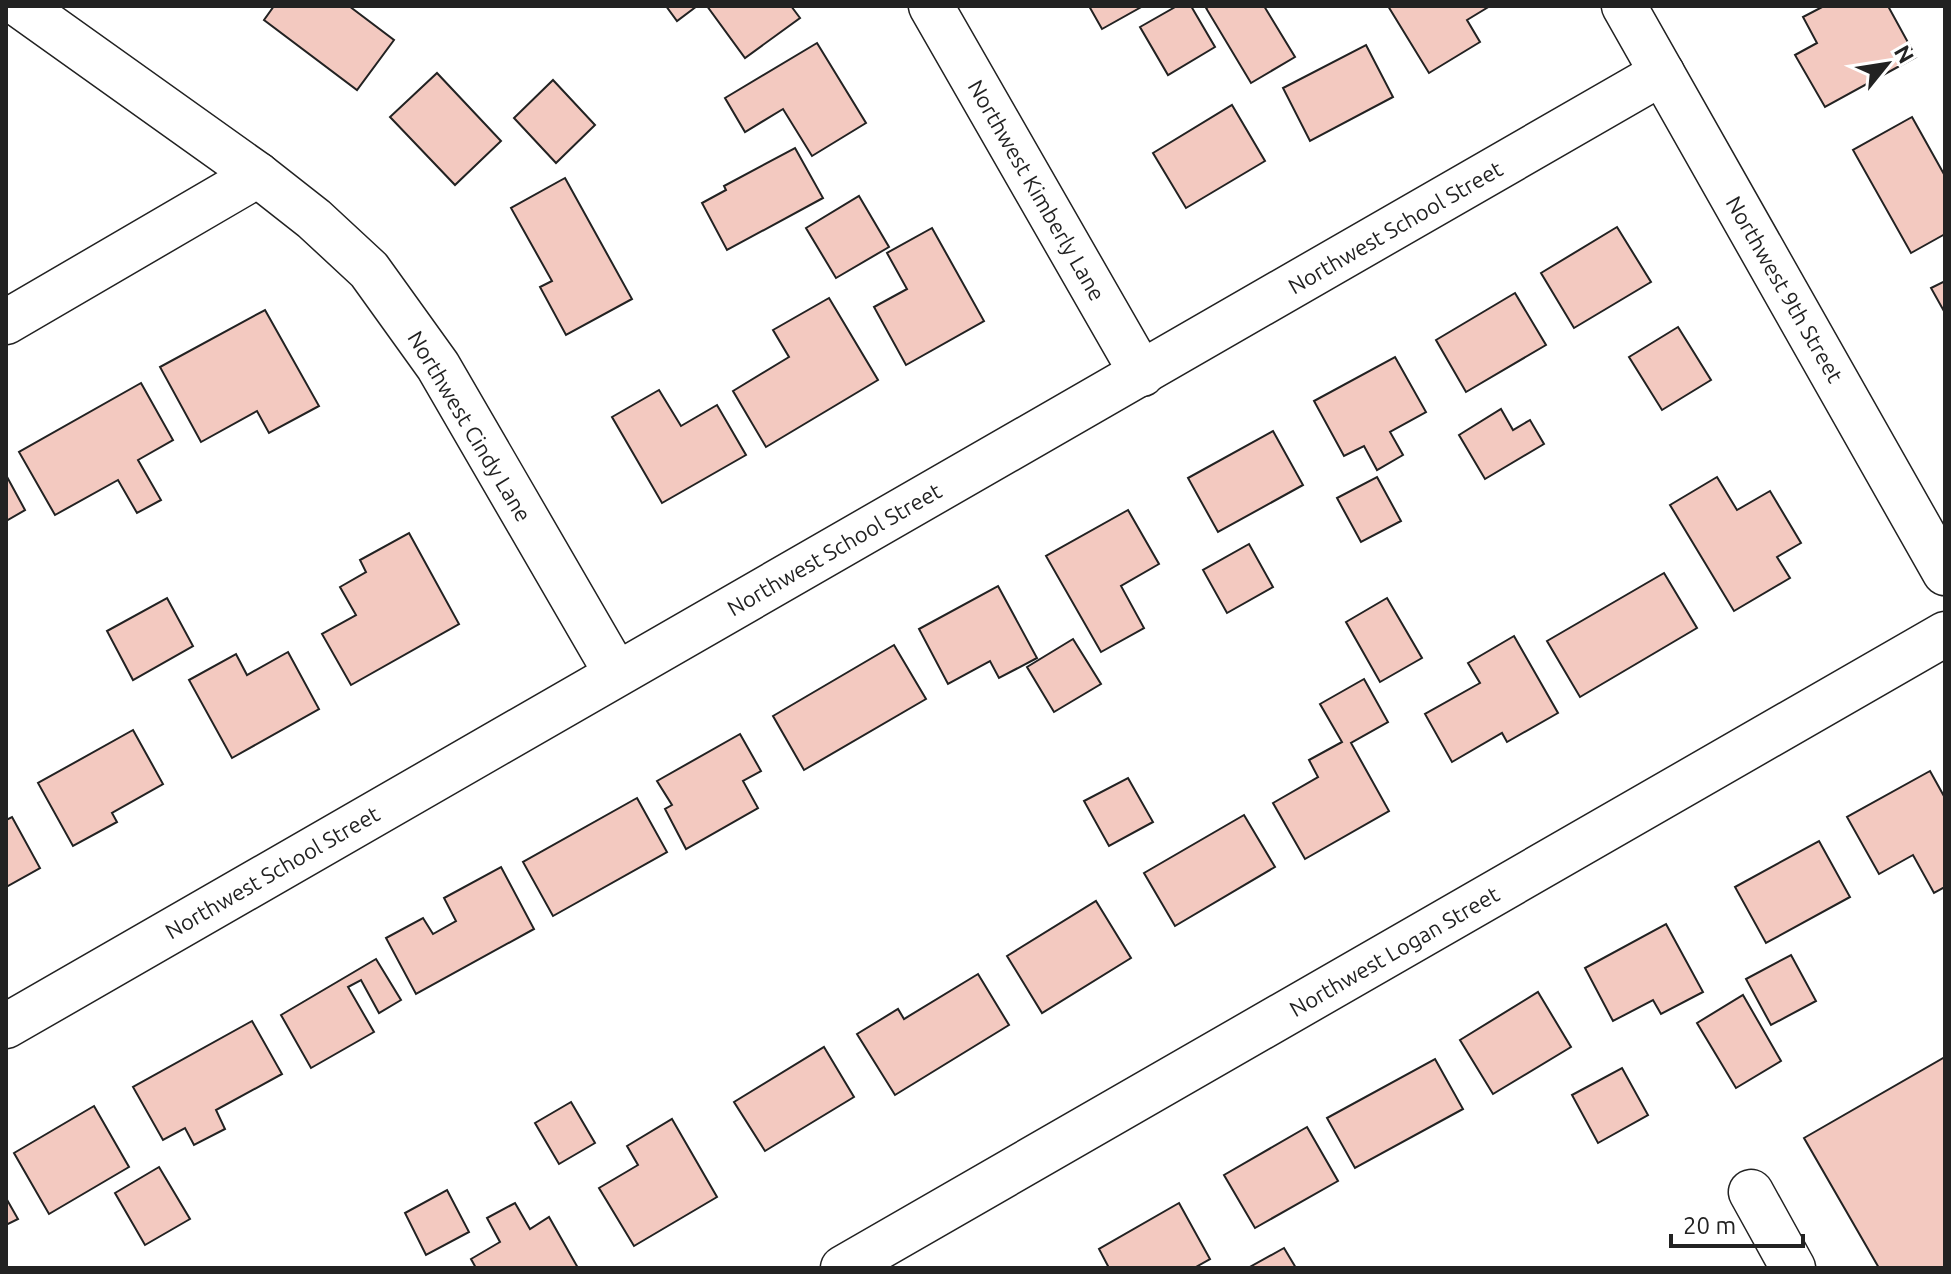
<svg xmlns="http://www.w3.org/2000/svg" width="1951" height="1274" viewBox="0 0 1951 1274" font-family="Ubuntu,sans-serif">
<style>
.building{fill:#f3c9c0;stroke:#222;stroke-width:2}
.lines{fill:none;stroke-linecap:round;stroke-linejoin:round}
.minor-casing{stroke:#222;stroke-width:47}
.minor{stroke:#fff;stroke-width:44}
.labels{text-anchor:middle;dominant-baseline:central;stroke-width:6;stroke-linejoin:round;paint-order:stroke}
.street-label{font-size:22px;fill:#222;stroke:#fff}
</style>
<rect width="100%" height="100%" fill="#fff"/>
<!-- building -->
<g class="building">
<path d="M274 6H349L394 40 357 90 264 20Z"/>
<path d="M666 6H697L677 21Z"/>
<path d="M707 6H791L800 18 745 58Z"/>
<path d="M1089 6H1143L1102 29Z"/>
<path d="M1177 6H1191L1215 47 1168 75 1140 27Z"/>
<path d="M1210 6H1264L1295 57 1251 83 1206 8Z"/>
<path d="M1388 6H1490L1467 20 1480 42 1429 73Z"/>
<path d="M1824 6H1888L1916 57 1825 107 1795 55 1817 43 1803 17Z"/>
<path d="M817 43 866 123 812 156 783 109 745 132 725 98Z"/>
<path d="M1366 45 1393 97 1310 141 1283 88Z"/>
<path d="M437 73 501 141 455 185 390 117Z"/>
<path d="M553 80 595 125 556 163 514 118Z"/>
<path d="M1232 105 1265 161 1186 208 1153 153Z"/>
<path d="M1912 117 1945 176V234L1911 253 1853 150Z"/>
<path d="M795 148 823 198 727 250 702 203 726 190 724 186Z"/>
<path d="M565 178 632 299 566 335 540 287 552 281 511 208Z"/>
<path d="M859 196 889 247 836 278 806 228Z"/>
<path d="M1617 227 1651 282 1574 328 1541 273Z"/>
<path d="M932 228 984 321 906 365 874 307 907 289 887 253Z"/>
<path d="M1945 281V313L1931 288Z"/>
<path d="M1515 293 1546 345 1466 392 1436 340Z"/>
<path d="M829 298 878 380 766 447 733 391 789 357 773 330Z"/>
<path d="M265 310 319 406 269 433 257 411 201 442 160 367Z"/>
<path d="M1678 327 1711 380 1662 410 1629 357Z"/>
<path d="M1395 357 1426 412 1390 432 1403 455 1377 470 1364 446 1344 456 1314 401Z"/>
<path d="M141 383 173 440 138 460 161 500 137 513 118 480 55 515 19 452Z"/>
<path d="M659 390 681 426 717 405 746 455 662 503 612 417Z"/>
<path d="M1501 409 1513 430 1530 420 1544 444 1485 479 1459 435Z"/>
<path d="M1273 431 1303 485 1218 532 1188 478Z"/>
<path d="M6 475 25 510 6 521Z"/>
<path d="M1377 477 1401 521 1361 542 1337 498Z"/>
<path d="M1717 477 1737 510 1770 491 1801 543 1777 557 1790 578 1734 611 1670 505Z"/>
<path d="M1128 510 1159 564 1121 586 1144 628 1101 652 1046 556Z"/>
<path d="M409 533 459 624 351 685 322 634 356 615 340 587 366 572 360 560Z"/>
<path d="M1249 544 1273 587 1227 613 1203 570Z"/>
<path d="M1664 573 1697 628 1580 697 1547 641Z"/>
<path d="M998 586 1037 658 999 678 990 661 948 684 919 629Z"/>
<path d="M167 598 193 646 133 680 107 631Z"/>
<path d="M1387 598 1422 658 1380 682 1346 622Z"/>
<path d="M1514 636 1558 713 1507 742 1502 733 1452 762 1425 714 1480 683 1468 663Z"/>
<path d="M1073 639 1101 684 1054 712 1027 667Z"/>
<path d="M894 645 926 699 804 770 773 716Z"/>
<path d="M288 652 319 709 232 758 189 680 236 654 247 675Z"/>
<path d="M1364 679 1388 722 1351 743 1389 811 1305 859 1273 803 1318 777 1309 760 1342 742 1320 704Z"/>
<path d="M133 730 163 784 112 813 117 822 73 846 38 783Z"/>
<path d="M740 734 761 771 743 781 758 808 686 849 665 809 672 805 657 781Z"/>
<path d="M1930 771 1945 798V887L1934 893 1913 855 1879 874 1847 817Z"/>
<path d="M1128 778 1153 822 1109 846 1084 801Z"/>
<path d="M637 798 667 852 553 916 523 862Z"/>
<path d="M1244 815 1275 867 1175 926 1144 873Z"/>
<path d="M12 817 40 868 6 887V820Z"/>
<path d="M1819 841 1850 897 1766 943 1735 887Z"/>
<path d="M501 867 534 929 416 994 386 938 423 918 433 934 456 921 444 898Z"/>
<path d="M1096 901 1131 958 1042 1013 1007 956Z"/>
<path d="M1666 924 1703 992 1661 1014 1653 1000 1613 1021 1585 968Z"/>
<path d="M1791 955 1816 1001 1771 1025 1746 979Z"/>
<path d="M376 959 401 1000 379 1013 361 980 348 987 374 1032 311 1068 281 1015Z"/>
<path d="M978 974 1009 1025 895 1095 857 1034 898 1009 904 1019Z"/>
<path d="M1538 992 1571 1047 1493 1094 1460 1040Z"/>
<path d="M1743 995 1781 1061 1736 1088 1697 1023Z"/>
<path d="M252 1021 282 1074 216 1110 225 1129 194 1145 185 1128 163 1140 133 1087Z"/>
<path d="M824 1047 854 1097 765 1151 734 1102Z"/>
<path d="M1945 1057V1268H1879L1804 1138Z"/>
<path d="M1435 1059 1463 1109 1355 1168 1327 1118Z"/>
<path d="M1622 1068 1648 1115 1598 1143 1572 1095Z"/>
<path d="M571 1102 595 1143 559 1164 535 1123Z"/>
<path d="M94 1106 129 1167 49 1214 14 1153Z"/>
<path d="M672 1119 717 1197 634 1246 599 1188 638 1165 627 1146Z"/>
<path d="M1307 1127 1338 1181 1255 1228 1224 1175Z"/>
<path d="M159 1167 190 1219 145 1245 115 1193Z"/>
<path d="M447 1190 469 1232 426 1255 405 1213Z"/>
<path d="M6 1198 18 1219 6 1225Z"/>
<path d="M515 1203 530 1229 549 1217 578 1268H476L471 1259 500 1242 487 1218Z"/>
<path d="M1179 1203 1210 1259 1194 1268H1109L1099 1249Z"/>
<path d="M1284 1248 1296 1268H1248Z"/>
</g>
<g class="lines">
<defs>
<g id="minor">
<path d="M21 6 258 175 314 219 369 270 438 366 616 673"/>
<path d="M931 6 1142 374"/>
<path d="M1624 6 1945 573"/>
<path d="M6 322 258 175"/>
<path d="M6 1026 1662 73"/>
<path d="M1751 1192 1793 1268"/>
<path d="M843 1268 1945 634"/>
</g>
</defs>
<!-- minor casing -->
<use href="#minor" class="minor-casing"/>
<!-- minor -->
<use href="#minor" class="minor"/>
</g>
<g class="labels">
<!-- street labels -->
<g class="street-label">
<text transform="translate(1037 190) rotate(60)">Northwest Kimberly Lane</text>
<text transform="translate(1395 227) rotate(-30)">Northwest School Street</text>
<text transform="translate(1785 289) rotate(60)">Northwest 9th Street</text>
<text transform="translate(470 426) rotate(59)">Northwest Cindy Lane</text>
<text transform="translate(834 549) rotate(-30)">Northwest School Street</text>
<text transform="translate(272 872) rotate(-30)">Northwest School Street</text>
<text transform="translate(1394 951) rotate(-30)">Northwest Logan Street</text>
</g>
</g>
<!-- border -->
<rect width="1951" height="1274" fill="none" stroke="#222222" stroke-width="16"/>
<!-- north arrow -->
<g transform="translate(1887 64) rotate(60)" stroke="#ffffff" stroke-width="6" paint-order="stroke">
<path d="M0-6L14 30L0 20L-14 30Z" fill="#222222"/>
<text y="-12" font-size="22" font-weight="bold" text-anchor="middle" fill="#222222">N</text>
</g>
<!-- scale -->
<path d="M1671 1234v12h132v-12" fill="none" stroke="#222222" stroke-width="4"/>
<text x="1683" y="1234" font-size="24" fill="#222222" stroke="#ffffff" stroke-width="6" paint-order="stroke">20 m</text>
</svg>
